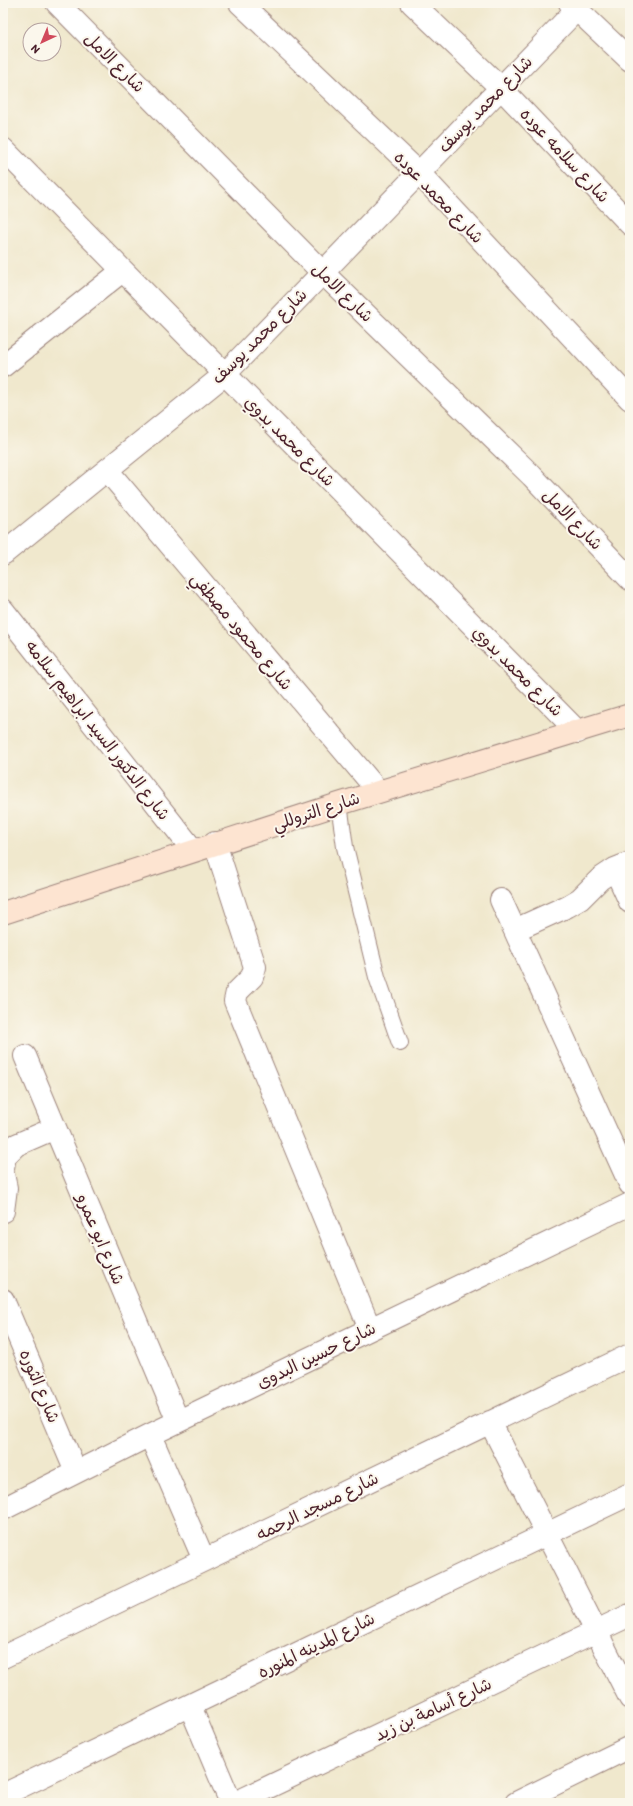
<svg xmlns="http://www.w3.org/2000/svg" width="633" height="1806" font-family="Itim,'Playpen Sans Arabic',sans-serif">
	<rect width="100%" height="100%" fill="#fbf7ec"/>
	<filter id="ink" filterUnits="userSpaceOnUse"><feTurbulence type="fractalNoise" baseFrequency=".025" numOctaves="2"/><feDisplacementMap in="SourceGraphic" scale="8" xChannelSelector="R" yChannelSelector="G"/><feConvolveMatrix kernelMatrix="1 2 1 2 8 2 1 2 1" color-interpolation-filters="sRGB"/></filter>
	<filter id="wash" filterUnits="userSpaceOnUse"><feTurbulence type="fractalNoise" baseFrequency=".012" numOctaves="4" result="noise"/><feDisplacementMap in="SourceGraphic" scale="16" xChannelSelector="R" yChannelSelector="G"/><feGaussianBlur stdDeviation="0.9" result="paint"/><feColorMatrix in="noise" values="0 0 0 0 0 0 0 0 0 0 0 0 0 0 0 0 0 1.4 0 .05"/><feComposite in="paint" operator="in"/></filter>
	<g filter="url(#wash)">
		<rect width="100%" height="100%" fill="#f0e8cd"/>
	</g>
	<g filter="url(#ink)">
		<g fill="none" stroke-linecap="round" stroke-linejoin="round">
			<defs>
				<path id="lane" d="M339,804L345,847L377,977L400,1043"/>
				<path id="street" d="M57,3L323,273L532,476L630,579
					M240,3L419,173L630,399
					M412,3L501,88L630,224
					M570,3L630,60
					M3,149L578,732
					M3,366L122,271
					M107,470L378,791
					M3,554L224,375L577,9
					M3,610L193,850
					M215,843L255,967L252,977L237,992L235,1001L370,1329
					M615,869L630,902
					M501,900L630,1184
					M515,930L568,906L580,899L600,879L615,869L630,863
					M25,1056L178,1421
					M3,1168L5,1156L16,1145L55,1128
					M3,1174L6,1188L3,1211
					M3,1300L76,1472
					M490,1422L630,1698
					M150,1435L204,1560
					M3,1509L150,1435L630,1204
					M3,1657L630,1355
					M190,1706L231,1803
					M3,1795L630,1494
					M235,1803L630,1615
					M516,1803L630,1747"/>
				<path id="secondary" d="M3,913L339,804L630,715"/>
			</defs>
			<use href="#lane" stroke="#9d847c" stroke-width="18"/>
			<use href="#street" stroke="#9d847c" stroke-width="24"/>
			<use href="#secondary" stroke="#9d847c" stroke-width="24"/>
			<use href="#lane" stroke="#fff" stroke-width="16"/>
			<use href="#street" stroke="#fff" stroke-width="22"/>
			<use href="#secondary" stroke="#fde4d1" stroke-width="22"/>
		</g>
	</g>
	<g text-anchor="middle" dominant-baseline="central" stroke-width="4" stroke-linejoin="round" paint-order="stroke">
		<g font-size="17" fill="#4a1f2b" stroke="#fbf7ec">
			<text transform="translate(115 62) rotate(45)">شارع الامل</text>
			<text transform="translate(485 104) rotate(-46)">شارع محمد يوسف</text>
			<text transform="translate(565 155) rotate(47)">شارع سلامه عوده</text>
			<text transform="translate(439 197) rotate(46)">شارع محمد عوده</text>
			<text transform="translate(343 292) rotate(44)">شارع الامل</text>
			<text transform="translate(259 336) rotate(-45)">شارع محمد يوسف</text>
			<text transform="translate(290 441) rotate(45)">شارع محمد بدوي</text>
			<text transform="translate(573 519) rotate(46)">شارع الامل</text>
			<text transform="translate(242 631) rotate(50)">شارع محمود مصطفي</text>
			<text transform="translate(518 671) rotate(45)">شارع محمد بدوي</text>
			<text transform="translate(98 730) rotate(52)">شارع الدكتور السيد ابراهيم سلامه</text>
			<text transform="translate(316 811) rotate(-18)">شارع التروللي</text>
			<text transform="translate(101 1239) rotate(67)">شارع ابو عمرو</text>
			<text transform="translate(316 1355) rotate(-26)">شارع حسين البدوى</text>
			<text transform="translate(40 1386) rotate(67)">شارع الثوره</text>
			<text transform="translate(317 1506) rotate(-26)">شارع مسجد الرحمه</text>
			<text transform="translate(316 1645) rotate(-26)">شارع المدينه المنوره</text>
			<text transform="translate(433 1709) rotate(-25)">شارع أسامة بن زيد</text>
		</g>
	</g>
	<rect width="633" height="1806" fill="none" stroke="#fbf7ec" stroke-width="16"/>
	<g transform="translate(42 42) rotate(224)"><circle r="19" fill="#fbf7ec" stroke="#b4a19f"/>
	<path d="M0-3L7 15L0 10L-7 15Z" fill="#d1495b"/>
	<text y="-6" font-size="11" font-weight="bold" text-anchor="middle" fill="#4a1f2b">N</text>
	</g>
</svg>
